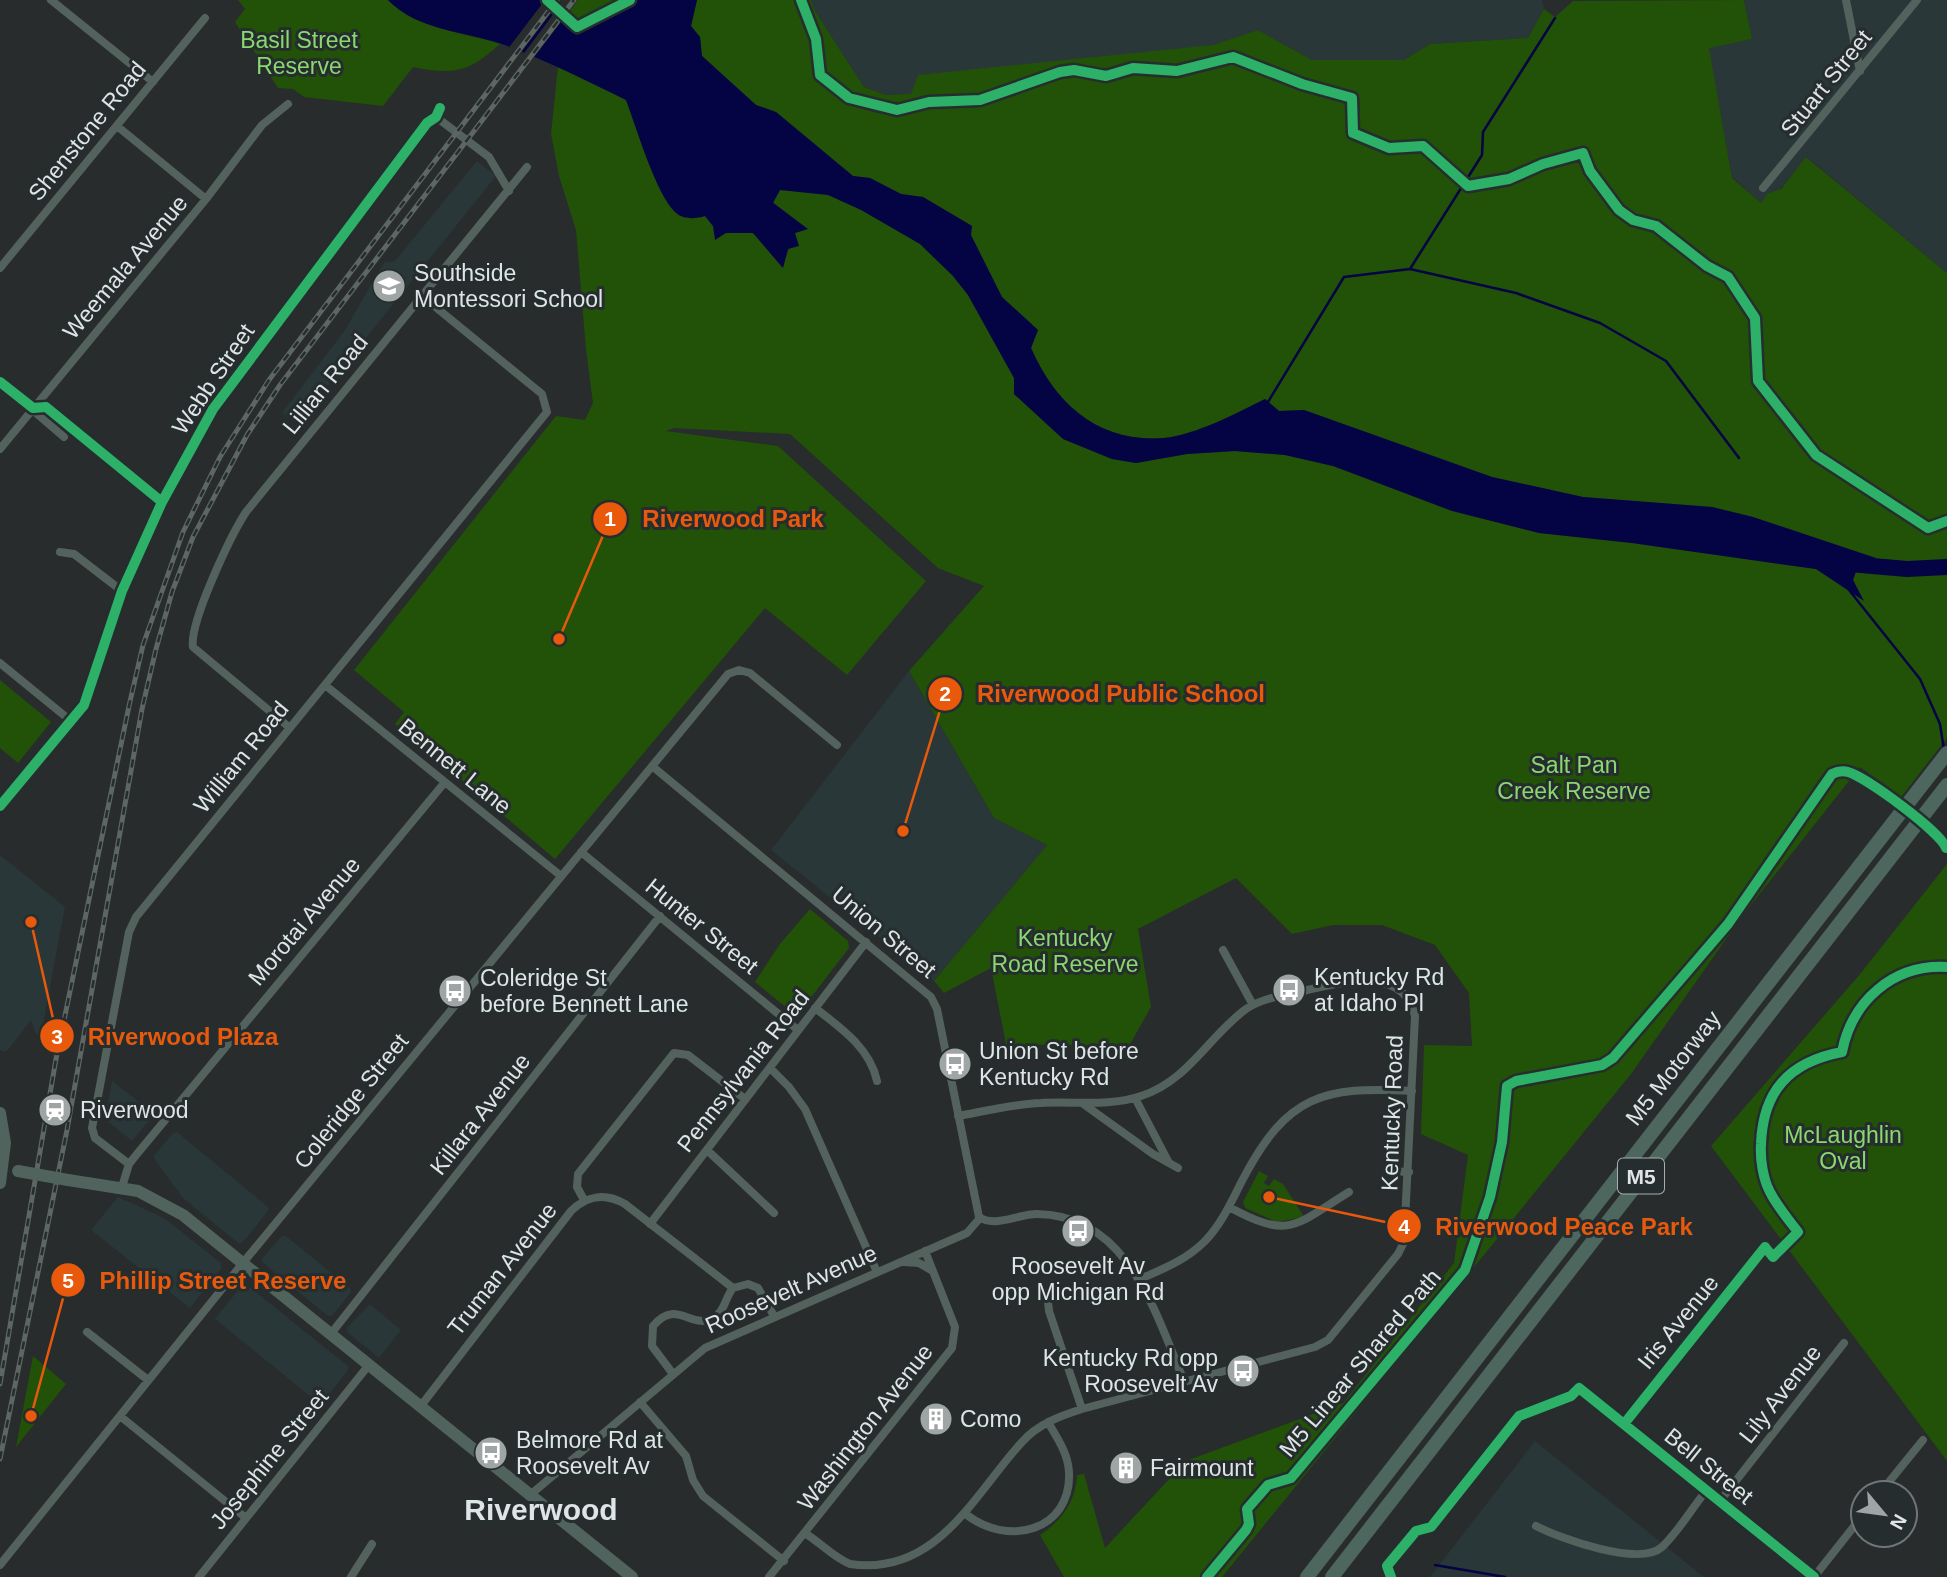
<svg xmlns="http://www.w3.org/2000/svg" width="1947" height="1577" font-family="Arial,sans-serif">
	<rect width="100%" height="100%" fill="#282c2c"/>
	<path fill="#293738" d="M811,0H1542L1544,9L1528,38L1430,44L1404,60H1312L1258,30L1213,45L911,94L886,95L864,87L815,11Z
		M1744,0H1947V273L1807,157L1780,189L1768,193L1761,203L1732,177L1708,47L1752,39Z
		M477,161L496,176L297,424L282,413L345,330L380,269L385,262H394Z
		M909,671L994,818L1047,845L934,981L771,850Z
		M0,855L65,907L41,1035L36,1034L31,1020L8,1050L3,1052L0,1050Z
		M112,1081L152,1112L153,1116L132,1141L105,1119Z
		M177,1132L268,1207L269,1210L242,1243H238L183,1198L153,1157L173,1133Z
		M118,1197L164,1218L221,1263V1269L190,1308L91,1230Z
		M282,1236H286L350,1288L351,1292L332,1316H328L263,1263L262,1259Z
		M246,1284L348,1366V1370L321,1405L215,1319L242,1285Z
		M370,1304L401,1330L379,1358L347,1332V1328Z
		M1535,1441L1704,1577H1430Z"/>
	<path fill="#225207" d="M238,0H388C417,29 463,32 500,44C468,73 454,75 413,67L383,106L304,97L293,89L278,88L235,22L245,9Z
		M578,0H630L580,33L565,18Z
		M697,0H811L815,11L864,87L886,95L911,94L918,75L1213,45L1258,30L1312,60H1404L1430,44L1528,38L1544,9L1555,17L1573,1L1744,0L1752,39L1709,48L1732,178L1761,203L1768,193L1781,189L1806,157L1947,273V738L1901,797L1860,767L1743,915L1631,1074L1222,1577H1064L1040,1535C1061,1521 1076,1502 1077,1475L1084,1474L1105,1548L1186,1461L1343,1403L1454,1263L1468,1155L1421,1134L1424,1045L1472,1046L1469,993L1435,945L1382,925H1333L1292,934L1236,878L1138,929L1151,1007L1129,1046L1006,1044L991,968L944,993L934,981L1047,845L994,818L909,671L984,586L938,568L790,434L674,428L666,431L778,446L926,581L847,675L765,608L555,859L395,724L404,712L354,670L556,416L585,420L593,403L586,350L576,230L559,176L551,134L558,66L626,100L664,197L705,216L713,226L726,233H753L782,267L795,233L807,229L773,202L780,190L828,194L861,209L920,244L953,276L968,295L1014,378V394L1063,439L1112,459L1136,463L1187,454L1235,451L1285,455L1333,466L1539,533L1632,543L1816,569L1862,599L1853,580L1859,563L1874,558L1753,517L1712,507L1583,497L1492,477L1304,410L1279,411L1265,399C1237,413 1195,436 1164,438C1099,443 1056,405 1031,348L1038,330L1002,297L970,234L972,226L923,197L901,194L870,178L853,176L776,112L756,105L702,56L700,37L691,26Z
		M0,680L51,722L18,763L0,748Z
		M1947,864V1461L1711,1146L1861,973Z
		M810,909L848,941L849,948L802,1009L793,1013L755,982L780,944Z
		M1259,1171L1268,1176L1264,1183L1269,1186L1274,1179L1283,1184L1304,1217L1277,1222L1245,1208L1243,1202Z
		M33,1356L66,1384L16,1447Z"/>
	<path fill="#040444" d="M388,0H559L565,18L581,33L630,0H697L691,26L700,37L702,56L756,105L776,112L853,176L870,178L901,194L923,197L972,226L971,235L1002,297L1038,330L1031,348C1056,405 1099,443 1164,438C1195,435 1237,413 1265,399L1279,411L1304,410L1492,477L1583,497L1712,507L1753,517L1876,558L1859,563L1853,580L1864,601L1816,569L1632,543L1539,533L1452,511L1333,466L1285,455L1235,451L1187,454L1136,463L1112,459L1063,439L1014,394V378L968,295L953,276L920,244L861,210L828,195L780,190L773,203L808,229L795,233L799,246L788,249L783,268L753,233H726L715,240L713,226L705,216C695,219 683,220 675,212C656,194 636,127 626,100C585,80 545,60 502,44C464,31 418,31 388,0Z"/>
	<path fill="#282c2c" d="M545,0H561L519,55L507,50Z
		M563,1L567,14L532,60L522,56Z"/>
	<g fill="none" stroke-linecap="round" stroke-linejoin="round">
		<path stroke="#040444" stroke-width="2.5" d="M1410,269L1482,155L1483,132L1555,18
			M1268,402L1344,277L1410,269L1516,293L1600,323L1666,361L1739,458
			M1849,590L1920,679L1940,724L1944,750
			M1435,1565L1505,1577"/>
		<path stroke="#040444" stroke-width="16" d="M1838,563L1907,569L1947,567"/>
		<path stroke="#54625d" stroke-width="8" d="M51,0L153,82
			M1846,0L1860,71
			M436,117L489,157L509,191
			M1763,188L1917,0
			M206,199L262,125L288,104
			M0,268L205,18
			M0,382L64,437
			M0,449L206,199L117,126
			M60,552L74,554L122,591
			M0,663L71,721
			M325,685L561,876
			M290,728L193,647C189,623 231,535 246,512L527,167
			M652,766L931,997L937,1009L979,1217C995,1228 1018,1214 1037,1214C1128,1215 1155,1312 1184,1381
			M0,806L84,705L122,591L162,502L213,409L427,123L436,117L440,108
			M581,852L798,1030
			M1223,950L1253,1005
			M815,1008C841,1028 870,1048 877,1081
			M770,1068L789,1087L805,1109L877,1272
			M1135,1098L1168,1161
			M1082,1103L1153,1154L1178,1168
			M707,1150L774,1213
			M129,1164L95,1138L92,1128L129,932L136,917L547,412L542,394L422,296
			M1387,1171L1409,1172
			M122,1187L129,1164L137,1154L445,782
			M584,1200L577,1187L578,1174L674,1053L688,1055L745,1099
			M1229,1207C1290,1240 1294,1226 1349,1192
			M650,1224L866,942
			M904,1262L919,1263L931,1270
			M1140,1279C1163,1269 1186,1260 1204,1242C1222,1224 1232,1200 1243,1179C1287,1095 1323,1086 1412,1091
			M733,1288L748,1284L758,1288L774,1316
			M1047,1292L1049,1311L1082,1409
			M87,1332L148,1380
			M330,1335L660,916
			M1579,1388L1814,1577L1863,1515
			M640,1402L686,1456L693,1480L703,1496L784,1561
			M420,1407L571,1211C587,1195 606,1193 625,1204L733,1288C725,1298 725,1310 715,1317C692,1332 677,1297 653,1326L652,1346L673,1374
			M120,1416L246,1518
			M1624,1424L1765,1247
			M1880,1493L1923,1440
			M530,1495L705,1348L967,1233L980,1218
			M1720,1501L1844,1343
			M967,1515C1008,1547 1072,1531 1069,1472C1068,1453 1057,1438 1048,1422
			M1536,1526C1561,1539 1640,1567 1662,1547C1679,1531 1692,1508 1706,1491
			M806,1534C821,1543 834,1558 850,1564C937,1577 975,1493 1022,1442C1038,1424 1060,1416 1082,1409L1315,1347L1328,1340L1398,1254L1404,1242L1415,1016C1403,965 1344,982 1307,990C1287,995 1264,997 1246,1009C1209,1036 1188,1081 1141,1096C1109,1107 1074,1101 1041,1103C1014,1104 985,1111 958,1116
			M0,1565L242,1264L728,674L739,670L750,673L837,745
			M199,1577L368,1366
			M351,1577L372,1544
			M769,1577L952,1348L955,1327L925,1251"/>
		<path stroke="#50635d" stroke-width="12" d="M0,1113L5,1143L0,1183
			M68,1180L138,1191L183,1215L632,1577"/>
		<path stroke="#4d665e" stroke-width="14" d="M1307,1577L1947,753
			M1332,1577L1947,785"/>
		<defs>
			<path id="rail" d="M0,1384L56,1059L129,706L143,645L183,532L220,457L269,380L557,0
				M0,1459L67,1130L142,709L156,649L172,592L193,537L247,435L280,385L574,0"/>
		</defs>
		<use href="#rail" stroke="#5d6663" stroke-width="5"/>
		<use href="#rail" stroke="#262d2e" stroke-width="2.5" stroke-dasharray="8" stroke-linecap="butt"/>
		<path stroke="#50635d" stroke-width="12" d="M18,1171L68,1180"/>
		<defs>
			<path id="cycleway" d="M547,0L577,27L630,0
				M801,0L816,39L820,75L849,98L897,110L929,102L980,100L1060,72L1074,70L1106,76L1133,68L1177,71L1233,57L1302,84L1352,98L1353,133L1389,148L1423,146L1468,186L1509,179L1543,164L1583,153L1590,171L1619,210L1633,220L1656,226L1707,266L1728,277L1755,318L1758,381L1816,455L1928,528L1947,521
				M0,382L33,408L46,407L162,502
				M0,806L84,705L122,591L162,502L213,409L427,123L436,117L440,108
				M1624,1424L1765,1247L1773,1257L1798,1232C1788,1219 1777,1206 1770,1192C1763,1179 1760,1159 1761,1144C1763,1091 1789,1062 1842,1052C1852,1001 1893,964 1947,967
				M1207,1577L1246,1530L1249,1524L1247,1509L1268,1485L1291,1478L1465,1270L1490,1197L1502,1142L1507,1086L1516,1081L1602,1065L1613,1058L1728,924L1832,774C1838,771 1842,770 1848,772C1866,777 1942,833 1946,848
				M1391,1577L1387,1566L1416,1531L1431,1527L1519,1416L1571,1396L1579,1388L1814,1577"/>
		</defs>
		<use href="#cycleway" stroke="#262d2e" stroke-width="15"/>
		<use href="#cycleway" stroke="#2db169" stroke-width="10"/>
	</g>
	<defs>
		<symbol id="school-disc" viewBox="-11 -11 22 22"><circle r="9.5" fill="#9fa4a4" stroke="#262d2e"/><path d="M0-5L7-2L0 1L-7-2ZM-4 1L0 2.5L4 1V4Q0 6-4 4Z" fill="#fff"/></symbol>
		<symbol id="bus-disc" viewBox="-11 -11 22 22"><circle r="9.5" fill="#9fa4a4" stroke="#262d2e"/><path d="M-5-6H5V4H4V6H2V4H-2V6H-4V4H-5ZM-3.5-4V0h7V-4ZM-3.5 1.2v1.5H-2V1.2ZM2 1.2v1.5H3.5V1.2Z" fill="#fff"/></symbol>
		<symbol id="station-disc" viewBox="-11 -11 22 22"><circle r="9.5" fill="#9fa4a4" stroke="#262d2e"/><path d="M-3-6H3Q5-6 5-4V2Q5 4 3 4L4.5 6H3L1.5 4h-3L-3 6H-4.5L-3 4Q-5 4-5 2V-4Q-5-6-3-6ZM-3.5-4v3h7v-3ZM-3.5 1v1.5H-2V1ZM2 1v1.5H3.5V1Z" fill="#fff"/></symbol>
		<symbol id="building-disc" viewBox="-11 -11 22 22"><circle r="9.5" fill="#9fa4a4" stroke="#262d2e"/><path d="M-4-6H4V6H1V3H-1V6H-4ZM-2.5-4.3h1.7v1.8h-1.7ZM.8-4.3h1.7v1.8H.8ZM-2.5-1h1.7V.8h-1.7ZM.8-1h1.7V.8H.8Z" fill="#fff"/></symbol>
	</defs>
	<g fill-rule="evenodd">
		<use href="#school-disc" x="370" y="267" width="38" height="38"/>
		<use href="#bus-disc" x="1270" y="971" width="38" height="38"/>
		<use href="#bus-disc" x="436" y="972" width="38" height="38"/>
		<use href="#bus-disc" x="936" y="1045" width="38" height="38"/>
		<use href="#station-disc" x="36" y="1091" width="38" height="38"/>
		<use href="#bus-disc" x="1059" y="1212" width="38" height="38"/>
		<use href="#bus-disc" x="1224" y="1352" width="38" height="38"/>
		<use href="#building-disc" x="917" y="1400" width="38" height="38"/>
		<use href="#bus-disc" x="472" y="1434" width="38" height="38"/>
		<use href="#building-disc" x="1107" y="1449" width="38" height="38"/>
	</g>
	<g text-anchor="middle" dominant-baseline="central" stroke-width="6" stroke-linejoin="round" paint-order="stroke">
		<rect fill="#262d2e" stroke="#a8adad" stroke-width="2" x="1618" y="1158.5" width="46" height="35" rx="5"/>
		<g font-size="21" font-weight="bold" fill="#dfe4e4">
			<text x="1641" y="1176">M5</text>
		</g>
		<g font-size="23" fill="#8bd770" stroke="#262d2e">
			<text x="299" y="40">Basil Street<tspan x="299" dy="26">Reserve</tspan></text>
			<text x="1574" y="765">Salt Pan<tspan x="1574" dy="26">Creek Reserve</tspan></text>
			<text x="1065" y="938">Kentucky<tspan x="1065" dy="26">Road Reserve</tspan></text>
			<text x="1843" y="1135">McLaughlin<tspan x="1843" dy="26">Oval</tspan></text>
		</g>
		<g font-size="23" fill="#dfe4e4" stroke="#262d2e">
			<text transform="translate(1826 83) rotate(-51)">Stuart Street</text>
			<text transform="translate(87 131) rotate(-51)">Shenstone Road</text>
			<text transform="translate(125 267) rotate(-50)">Weemala Avenue</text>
			<text transform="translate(213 379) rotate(-56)">Webb Street</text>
			<text transform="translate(325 384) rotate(-51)">Lillian Road</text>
			<text transform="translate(241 757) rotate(-51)">William Road</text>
			<text transform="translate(455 766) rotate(39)">Bennett Lane</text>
			<text transform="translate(304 921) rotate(-50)">Morotai Avenue</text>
			<text transform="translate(702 926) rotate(39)">Hunter Street</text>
			<text transform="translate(884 932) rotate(40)">Union Street</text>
			<text transform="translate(1673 1068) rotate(-52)">M5 Motorway</text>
			<text transform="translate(743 1071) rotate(-52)">Pennsylvania Road</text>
			<text transform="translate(351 1101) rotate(-51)">Coleridge Street</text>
			<text transform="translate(1392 1113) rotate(-88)">Kentucky Road</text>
			<text transform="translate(480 1114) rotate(-52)">Killara Avenue</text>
			<text transform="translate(502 1269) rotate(-52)">Truman Avenue</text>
			<text transform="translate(791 1289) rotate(-24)">Roosevelt Avenue</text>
			<text transform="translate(1678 1322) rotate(-51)">Iris Avenue</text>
			<text transform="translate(1360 1363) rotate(-50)">M5 Linear Shared Path</text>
			<text transform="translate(1780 1394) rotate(-52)">Lily Avenue</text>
			<text transform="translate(865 1427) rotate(-52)">Washington Avenue</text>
			<text transform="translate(269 1459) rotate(-51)">Josephine Street</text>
			<text transform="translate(1709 1466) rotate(39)">Bell Street</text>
		</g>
		<g font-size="23" fill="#dfe4e4" stroke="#262d2e" text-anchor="start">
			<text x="414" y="273">Southside<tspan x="414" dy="26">Montessori School</tspan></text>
			<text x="1314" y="977">Kentucky Rd<tspan x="1314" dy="26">at Idaho Pl</tspan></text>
			<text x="480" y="978">Coleridge St<tspan x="480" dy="26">before Bennett Lane</tspan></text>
			<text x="979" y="1051">Union St before<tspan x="979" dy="26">Kentucky Rd</tspan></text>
			<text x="80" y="1110">Riverwood</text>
			<text x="1078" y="1266" text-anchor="middle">Roosevelt Av<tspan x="1078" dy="26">opp Michigan Rd</tspan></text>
			<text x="1218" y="1358" text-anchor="end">Kentucky Rd opp<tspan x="1218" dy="26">Roosevelt Av</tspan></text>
			<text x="960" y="1419">Como</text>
			<text x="516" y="1440">Belmore Rd at<tspan x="516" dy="26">Roosevelt Av</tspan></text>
			<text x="1150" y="1468">Fairmount</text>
		</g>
		<g font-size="30" font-weight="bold" fill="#dfe4e4" stroke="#262d2e">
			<text x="541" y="1509">Riverwood</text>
		</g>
	</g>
	<path fill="none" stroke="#e8590c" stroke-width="2.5" d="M559 639L610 519M903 831L945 694M31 922L57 1036M1269 1197L1404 1226M31 1416L68 1280"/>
	<g fill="#e8590c" stroke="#262d2e" stroke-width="2.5">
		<circle cx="559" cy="639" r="7"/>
		<circle cx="903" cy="831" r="7"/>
		<circle cx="31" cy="922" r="7"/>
		<circle cx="1269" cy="1197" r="7"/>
		<circle cx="31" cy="1416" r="7"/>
		<circle cx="610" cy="519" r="18"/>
		<circle cx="945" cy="694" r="18"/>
		<circle cx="57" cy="1036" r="18"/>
		<circle cx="1404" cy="1226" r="18"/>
		<circle cx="68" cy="1280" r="18"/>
	</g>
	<g font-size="21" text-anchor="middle" font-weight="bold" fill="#fff">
		<text x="610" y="526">1</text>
		<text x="945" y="701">2</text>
		<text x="57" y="1044">3</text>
		<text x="1404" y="1234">4</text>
		<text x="68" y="1288">5</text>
	</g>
	<g font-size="24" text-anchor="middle" font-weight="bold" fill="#e8590c" stroke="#262d2e" stroke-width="6" stroke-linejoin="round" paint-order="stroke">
		<text x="733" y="527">Riverwood Park</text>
		<text x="1121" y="702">Riverwood Public School</text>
		<text x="183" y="1045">Riverwood Plaza</text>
		<text x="1564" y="1235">Riverwood Peace Park</text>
		<text x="223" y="1289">Phillip Street Reserve</text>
	</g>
	<g transform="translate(1884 1514) rotate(119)"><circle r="33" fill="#262d2e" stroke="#707677" stroke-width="2"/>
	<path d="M0-5L12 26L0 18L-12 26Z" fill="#9fa4a4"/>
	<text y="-10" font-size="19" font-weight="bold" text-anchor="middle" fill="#dfe4e4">N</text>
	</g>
</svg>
